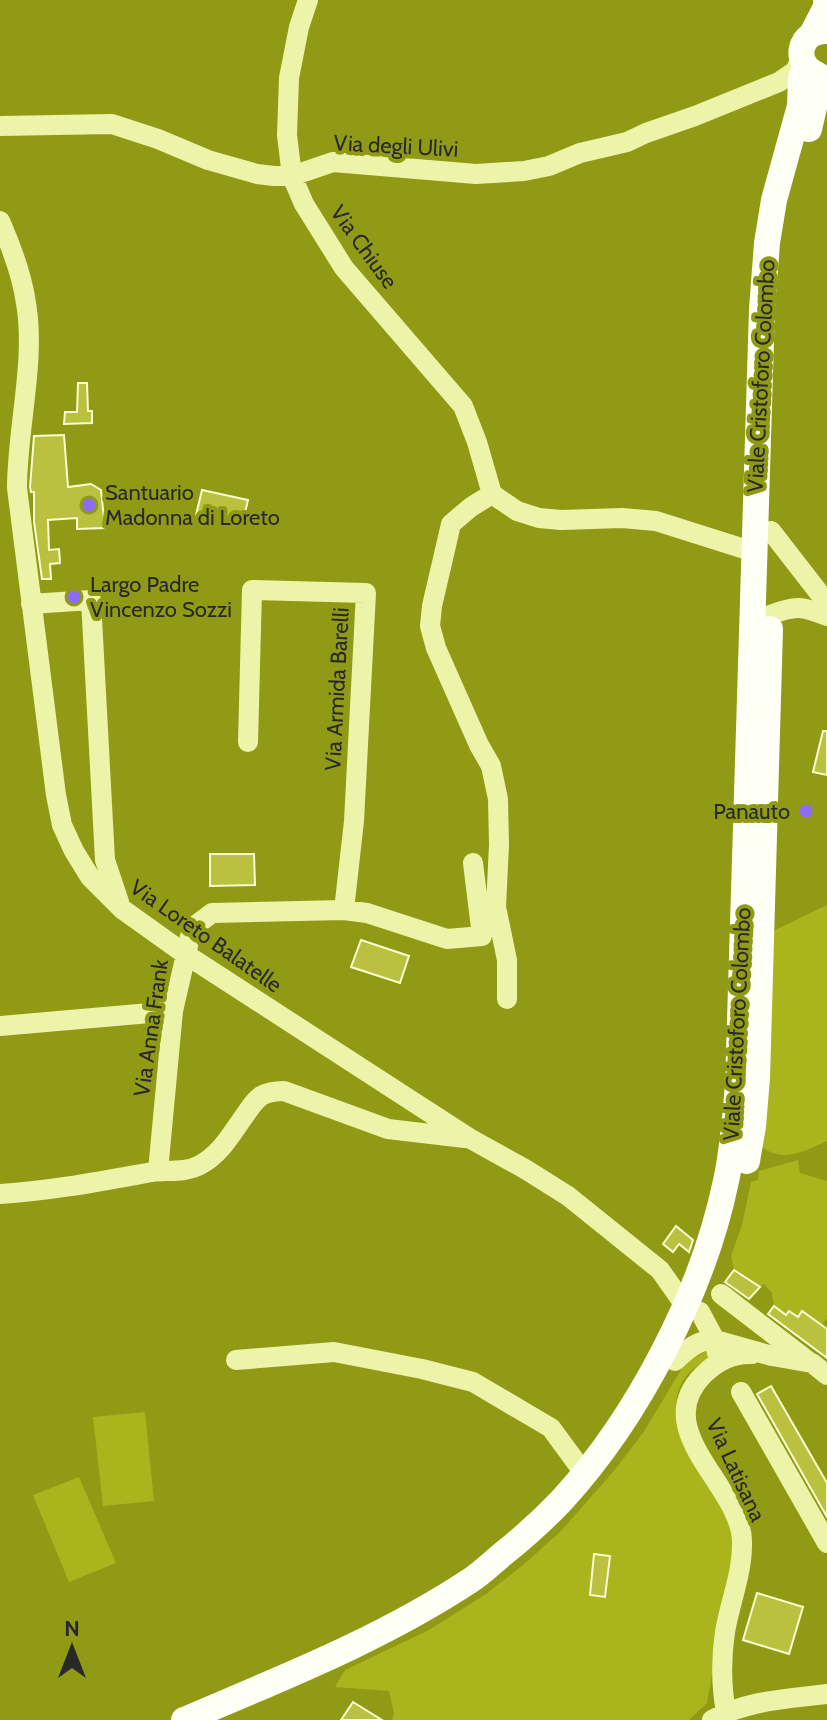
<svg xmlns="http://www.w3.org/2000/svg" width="827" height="1720" font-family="Cabin,sans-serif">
	<rect width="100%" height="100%" fill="#909a15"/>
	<path fill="#aab41d" d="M827,905V1141C805,1151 781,1164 761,1146L773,931Z
		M798,1160L800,1173L827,1181V1318L822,1325L802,1311L798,1317L789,1311L786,1315L774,1306L772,1293L764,1284L760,1287L734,1270L731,1256L742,1225L751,1182L758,1180L759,1171Z
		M708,1350L710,1359C691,1366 674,1386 677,1407C677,1412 679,1416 681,1421L733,1528V1559L707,1703L689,1720H392L394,1713L389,1691L335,1687L345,1670L429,1630L486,1594L523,1565L560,1532L613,1472L643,1433L682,1368L689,1361Z
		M145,1412L154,1501L103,1506L93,1417Z
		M79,1477L116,1563L69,1582L33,1495Z"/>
	<path fill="#b9c13e" stroke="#fafdd1" stroke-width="2" d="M78,383H87L88,411H92V423L64,424L65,412H77Z
		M64,435L68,487L91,484L101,490L105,528L77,529V518L48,520L49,550L59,549L60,563L50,564L51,579H42L34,522V492H31L30,487L34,436Z
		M202,490L248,500L242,525L196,515Z
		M823,731H827V775L813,772Z
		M210,854H254L255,885L210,886Z
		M361,940L409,956L400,983L351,967Z
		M676,1226L693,1240L689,1252L679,1244L673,1252L663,1244Z
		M734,1270L760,1287L749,1299L725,1282Z
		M774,1306L786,1315L789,1311L798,1317L802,1311L827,1329V1358L768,1314Z
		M771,1386L827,1483V1517L757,1394Z
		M594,1554L610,1556L605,1597L590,1595Z
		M757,1593L803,1607L789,1654L743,1640Z
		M353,1702L382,1720H341Z"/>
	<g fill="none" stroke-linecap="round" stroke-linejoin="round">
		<path stroke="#eef3aa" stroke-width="20" d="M308,0L299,27L289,78L287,135L292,176L304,204L344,268L463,406L477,442L492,494
			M0,126L112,124L158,139L208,160L257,174L274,176H292L333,162L476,174L524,171L549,166L580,153L627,142L646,133L695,116L779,82L795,71L799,63L801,54
			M0,221C11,246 22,275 26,303C36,360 17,429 17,488L56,795L62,825L74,851L90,877L122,909L185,954L469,1138L525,1169L568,1196L660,1270L686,1307L700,1312L715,1340L772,1356L812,1363L827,1375
			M492,494L471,507L451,524L432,606L430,626L436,648L479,745L491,766L498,799L499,845L496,907L507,960V999
			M492,494L517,511L539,518L561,520L622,518L656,521L754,552
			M771,531L827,603
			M31,604L91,600L105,860L119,902
			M770,615C796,605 802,606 827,616
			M248,742L252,590L366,593L354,821L344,910
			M0,1026L173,1011
			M158,1171L173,1011L192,928L212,913L344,910L367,913L447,939L482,936L473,863
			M0,1194C51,1191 102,1181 152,1172C168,1170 185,1173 200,1165C221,1154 232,1133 245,1115C250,1108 254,1101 261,1096C268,1092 276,1091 284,1091L388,1129L465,1138
			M721,1294L808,1361
			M236,1360L334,1352L422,1369L473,1382L551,1428L584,1473
			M675,1361C687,1350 698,1339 715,1340L717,1353
			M741,1392L827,1543
			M726,1712C721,1685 721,1659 725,1632C730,1602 743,1572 742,1541C741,1486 648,1431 703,1375C716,1362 733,1353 752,1354
			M712,1720C747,1700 788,1699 827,1694"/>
		<path stroke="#fefff5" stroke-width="26" d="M812,34L826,7V0
			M818,75C791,64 799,30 827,31
			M809,129L815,103L827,83
			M747,1161L753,1126L757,1078L770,629
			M184,1720C282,1678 382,1639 471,1580C483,1572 493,1562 504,1553C524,1537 544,1519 562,1500C638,1417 703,1292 726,1181C733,1150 735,1117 738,1085L762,309L767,243L774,200L800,106L801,78L806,67"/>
	</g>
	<g fill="#8c6bff" stroke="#909a15" stroke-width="3">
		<circle cx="89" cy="505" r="8"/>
		<circle cx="74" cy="597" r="8"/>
		<circle cx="806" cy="811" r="8"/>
	</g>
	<g text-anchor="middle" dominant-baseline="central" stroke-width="8" stroke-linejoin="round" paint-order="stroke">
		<g font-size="22" fill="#292929" stroke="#909a15">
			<text transform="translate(396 146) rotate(3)">Via degli Ulivi</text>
			<text transform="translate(364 247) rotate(54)">Via Chiuse</text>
			<text transform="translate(761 376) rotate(-87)">Viale Cristoforo Colombo</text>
			<text transform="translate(337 689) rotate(-87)">Via Armida Barelli</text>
			<text transform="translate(206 936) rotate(35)">Via Loreto Balatelle</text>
			<text transform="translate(737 1024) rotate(-87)">Viale Cristoforo Colombo</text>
			<text transform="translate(151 1028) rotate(-82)">Via Anna Frank</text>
			<text transform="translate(736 1470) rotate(65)">Via Latisana</text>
		</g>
		<g font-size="22" fill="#292929" stroke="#909a15" text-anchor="start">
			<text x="105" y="492">Santuario<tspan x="105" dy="25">Madonna di Loreto</tspan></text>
			<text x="90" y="584">Largo Padre<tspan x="90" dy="25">Vincenzo Sozzi</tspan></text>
			<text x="790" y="811" text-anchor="end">Panauto</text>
		</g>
	</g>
	<g transform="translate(72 1648)" stroke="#909a15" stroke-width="6" paint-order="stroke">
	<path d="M0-6L14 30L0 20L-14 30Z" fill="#292929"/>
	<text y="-12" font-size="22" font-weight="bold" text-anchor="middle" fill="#292929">N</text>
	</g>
</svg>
